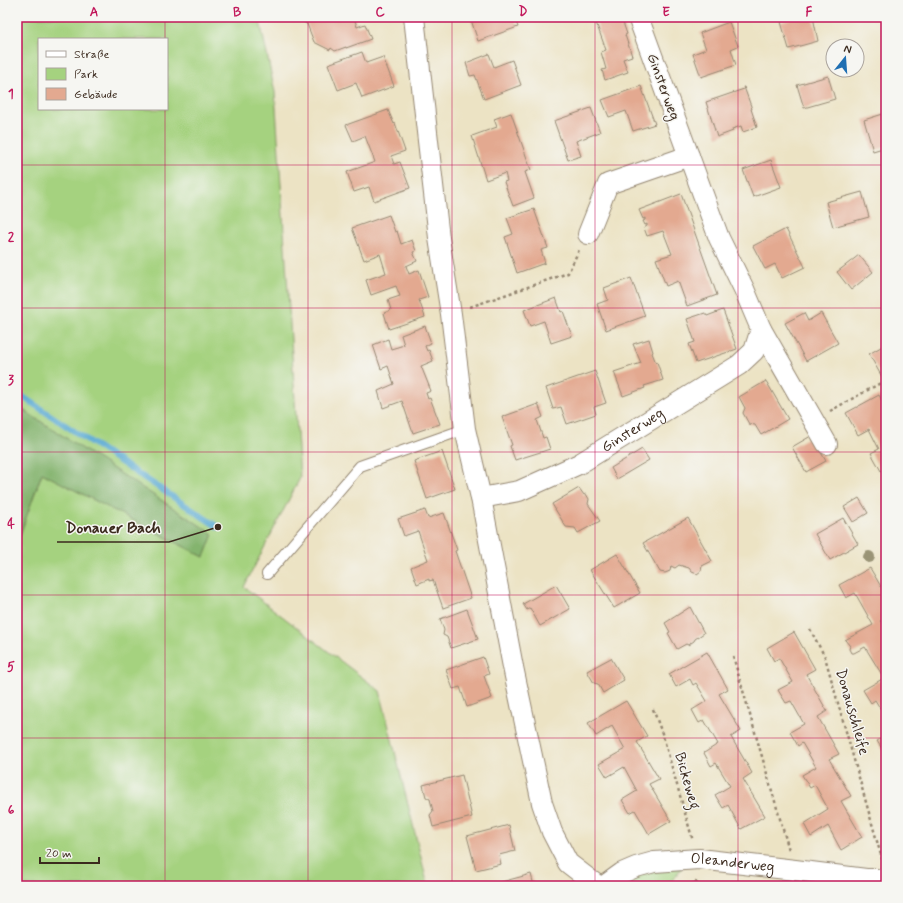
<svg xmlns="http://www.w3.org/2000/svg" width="903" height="903" font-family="Mynerve,sans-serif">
	<rect width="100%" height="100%" fill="#f6f6f2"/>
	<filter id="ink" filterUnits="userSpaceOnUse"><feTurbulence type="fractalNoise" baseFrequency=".025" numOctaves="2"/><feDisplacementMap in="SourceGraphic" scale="8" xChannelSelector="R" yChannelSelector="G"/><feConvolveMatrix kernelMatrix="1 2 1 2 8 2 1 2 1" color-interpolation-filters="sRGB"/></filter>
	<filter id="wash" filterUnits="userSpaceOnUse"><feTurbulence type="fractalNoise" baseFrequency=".012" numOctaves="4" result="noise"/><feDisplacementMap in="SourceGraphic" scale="16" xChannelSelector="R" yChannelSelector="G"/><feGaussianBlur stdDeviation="0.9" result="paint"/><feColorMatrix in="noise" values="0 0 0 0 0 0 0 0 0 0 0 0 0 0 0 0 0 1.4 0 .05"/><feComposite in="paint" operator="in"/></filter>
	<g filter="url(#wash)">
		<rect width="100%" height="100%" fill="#ece3c4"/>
		<path fill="#a5d27f" stroke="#707e4e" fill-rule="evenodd" d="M17,17H259L275,92L300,478L244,587L380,691L428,886H17V543L42,473L204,557L213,534L17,406ZM39,39H167V109H39Z
			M682,867L668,886H617L634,875Z"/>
		<path fill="#84b46e" stroke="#606f46" d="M17,406L213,534L204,557L42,473L17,543Z"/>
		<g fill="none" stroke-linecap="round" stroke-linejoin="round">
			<path stroke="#56a9d2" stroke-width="6" d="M17,393L218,527"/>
		</g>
		<g id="blocks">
			<path fill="#e3a990" d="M304,17H354L357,27L365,24L371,39L346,48V47L335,51L331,48L330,50L314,42L307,24L302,21Z
				M470,17H514L518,27L478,41Z
				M585,17H594L586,20Z
				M594,17H621L627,34L625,35L632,56L623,59L628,72L605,80L602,70L606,69L601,52L606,50Z
				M800,17H813L818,41L789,49L781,22Z
				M729,22L738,46L731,49L736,65L701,77L693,54L706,49L700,33Z
				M362,52L366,63L383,57L394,86L362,98L356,83L338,90L328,64Z
				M489,54L494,67L512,60L521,85L484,99L475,75L470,76L466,63Z
				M828,76L835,99L804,108L797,85Z
				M641,86L655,124L633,131L626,111L609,117L602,100Z
				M743,87H744L752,109H751L757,127L743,132L741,126L732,129L733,131L717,137L706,102L744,89Z
				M591,108L600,132L576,141L581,156L568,160L554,121Z
				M388,110L394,124L395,123L405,151L391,156L394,164L400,162L410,188L374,201L369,187L354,192L347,172L375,162L365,136L353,141L346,125Z
				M511,113L531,170L525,172L534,198L513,206L504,182L507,181L505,173L486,180L472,136L497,127L494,119Z
				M886,113V147L873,151L864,120Z
				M771,160L781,187L753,197L743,170Z
				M862,192L869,217L833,227L826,202Z
				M681,194L717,295L687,306L678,281L666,286L656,259L672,254L663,231L647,236L644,228L647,226V224L645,225L643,221L645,220V218L643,219L639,210Z
				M534,209L548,248L541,250L545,263L517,273L505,237L513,234L507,218Z
				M389,215L395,232L397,231L401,244L412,240L416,251L413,252L417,261L406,266L409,274L419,270L428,297L419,300L425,317L389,329L384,313L391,310L388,300L400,296L396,286L371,295L366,280L386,273L380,254L364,260L352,228Z
				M786,229L805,267L782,278L775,264L765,269L753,246Z
				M859,255L873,272L851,290L837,272Z
				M631,278L645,316L606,330L597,304L608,300L604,288Z
				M556,298L561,312L563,311L572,336L551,343L544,321L530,326L524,310Z
				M723,310L737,349L696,363L689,344L695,342L687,319L705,313L707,316Z
				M804,313L808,321L821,313L838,343L806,361L785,323Z
				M425,326L431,343L425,346L427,351L429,350L433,361L421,366L431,391L426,393L428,399L430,398L440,424L413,433L402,401L383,408L378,391L394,384L388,366L381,369L373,345L388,339L391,349L404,345L401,335Z
				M649,339L653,352L652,353L656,363L657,362L663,380L644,386L645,388L623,396L614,372L641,363L633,344Z
				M886,344V375L882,377L869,354Z
				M595,371L606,403L594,407L596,414L567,424L561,407L553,409L546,388Z
				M766,381L788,419L761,435L755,425L749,424L743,413L745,408L739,397Z
				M879,395L886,409V468L881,471L871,453L879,449L869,429L858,435L846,413Z
				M538,404L543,417L537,420L543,438L546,437L550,449L515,460L510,446L512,445L502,417Z
				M811,436L826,461L806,472L792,447Z
				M642,449L649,460L617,479L611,468Z
				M442,451L455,489L427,499L414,461Z
				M579,488L584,495L586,494L589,499L588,504L600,521L578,533L575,528L566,527L552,504Z
				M859,498L868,513L853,522L844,507Z
				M425,510L428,518L444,513L457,550L455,551L471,598L443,608L433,580L429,581V579L417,584L411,567L428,560L418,531L404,536L398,519Z
				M688,518L712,561L702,566L701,571L697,574L692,572L689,568L679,565L675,568L671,566L670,571L665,573L660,572L643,543Z
				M843,518L858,544L830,560L815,534Z
				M617,554L640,593L614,608L590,570Z
				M870,568L886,595V618L880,621L885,626H886V718L875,700L871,703L863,690L884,678L865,647L854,653H851L849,649L850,646L845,640L873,625L855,593L846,598L839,585Z
				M556,585L570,609L540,626L530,608L527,610L523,604Z
				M690,607L704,633L695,639L694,641L688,645L686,644L677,649L668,633L670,632L665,623Z
				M467,609L478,639L451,648L447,637L443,635L444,630L440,619Z
				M794,632L815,669L806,674L827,711L818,717L839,754L829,759L851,796L841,801L862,837L841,850L828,826L811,837L804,824L828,809L815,785L810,788L802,775L816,767L802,743L798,746L790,732L804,724L791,701L786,703L778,690L793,682L779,658L774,661L767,648Z
				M707,652L728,689L719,694L741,731L731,737L752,773L743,779L765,816L741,829L728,805L723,808L715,795L730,786L716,763L711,766L704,753L718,744L704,720L699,723L692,710L707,701L696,683L693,685L690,679L676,687L669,674Z
				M483,657L489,674L484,676L492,698L467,707L460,687L453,689L446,670Z
				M611,658L624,680L603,693L598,684L594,683L587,671Z
				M626,701L647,736L637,742L659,779L649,784L671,821L649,834L635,810L630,813L622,800L637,791L624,767L607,777L599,764L625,749L612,726L596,736L588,723Z
				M886,736V755L877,741Z
				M462,775L472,817L433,827L430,815L433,811L430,799L426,797L423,785Z
				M509,825L515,851L499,855L501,864L476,870L467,836Z
				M531,874L534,886H494V884Z
				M696,881L700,886H688Z"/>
		</g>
	</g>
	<g filter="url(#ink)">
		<use href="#blocks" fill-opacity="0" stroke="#948671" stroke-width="1"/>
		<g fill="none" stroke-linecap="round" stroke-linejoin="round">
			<defs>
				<path id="service" d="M267,574L360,466L465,429"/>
				<g id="minor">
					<path d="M414,17L439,238L451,314L465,429L481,498L513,667L542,803L552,832L568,863L598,886"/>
					<path d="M588,234L608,184L689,156"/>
					<path d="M761,329L827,444"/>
					<path id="s1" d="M481,498L519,491L579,464L739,365L754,351L761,329L744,289L719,238L638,17"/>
					<path id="s2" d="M604,886L622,873L636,867L654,862L699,859L795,870L866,879H886"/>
				</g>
			</defs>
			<use href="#service" stroke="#948671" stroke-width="12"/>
			<use href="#minor" stroke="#948671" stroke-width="22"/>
			<path stroke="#948671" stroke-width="2.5" stroke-dasharray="3 3" stroke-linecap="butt" d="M470,307L568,273L579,250
				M830,411L886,380
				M810,629L825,657L882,859
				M733,656L789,850
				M653,709L663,736L693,841"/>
			<use href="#service" stroke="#fff" stroke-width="10"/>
			<use href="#minor" stroke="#fff" stroke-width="20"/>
		</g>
		<circle fill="#9a9476" cx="869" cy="557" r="6"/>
	</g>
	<path fill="none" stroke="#c2185b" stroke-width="1" stroke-opacity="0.55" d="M165,17V39M308,17V886M452,17V886M595,17V886M738,17V886M165,109V886M17,165H886M17,308H886M17,452H886M17,595H886M17,738H886"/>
	<g text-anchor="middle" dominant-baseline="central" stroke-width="3" stroke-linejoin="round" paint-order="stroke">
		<g font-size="15" fill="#3b2a1e" stroke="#f6f6f2">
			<text transform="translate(663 87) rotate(70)">Ginsterweg</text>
			<text stroke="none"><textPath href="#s1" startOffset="168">Ginsterweg</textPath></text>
			<text transform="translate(852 712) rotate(74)">Donauschleife</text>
			<text transform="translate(687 781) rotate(74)">Bickeweg</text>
			<text stroke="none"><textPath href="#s2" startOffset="135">Oleanderweg</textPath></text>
		</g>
	</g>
	<path fill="none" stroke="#3b2a1e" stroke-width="1.5" d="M218 527L169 542H57"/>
	<circle fill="#3b2a1e" stroke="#f6f6f2" stroke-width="1.5" cx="218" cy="527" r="4"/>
	<g font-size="16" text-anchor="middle" font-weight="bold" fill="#3b2a1e" stroke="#f6f6f2" stroke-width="3" stroke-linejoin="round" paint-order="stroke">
		<text x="113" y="533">Donauer Bach</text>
	</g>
	<rect width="903" height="903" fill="none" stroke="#f6f6f2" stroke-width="44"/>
	<rect x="38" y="38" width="130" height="72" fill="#f6f6f2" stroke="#aba49d"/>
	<rect x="46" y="51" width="20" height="6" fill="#ffffff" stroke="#aba49d"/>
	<text x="74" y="58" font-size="12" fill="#3b2a1e">Straße</text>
	<rect x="46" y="68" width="20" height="12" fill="#a5d27f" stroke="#aba49d"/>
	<text x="74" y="78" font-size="12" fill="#3b2a1e">Park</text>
	<rect x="46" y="88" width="20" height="12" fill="#e3a990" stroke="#aba49d"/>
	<text x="74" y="98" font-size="12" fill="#3b2a1e">Gebäude</text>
	<g transform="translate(845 58) rotate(17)"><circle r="19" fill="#f6f6f2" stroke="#aba49d"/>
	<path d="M0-3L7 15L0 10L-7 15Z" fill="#1f6fb2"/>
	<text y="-6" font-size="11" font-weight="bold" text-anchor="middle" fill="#3b2a1e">N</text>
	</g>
	<path d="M40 857v6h59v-6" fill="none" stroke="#3b2a1e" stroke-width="2"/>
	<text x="46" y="857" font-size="12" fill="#3b2a1e" stroke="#f6f6f2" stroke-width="3" paint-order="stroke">20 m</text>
	<rect x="22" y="22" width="859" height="859" fill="none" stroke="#c2185b" stroke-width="1.5"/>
	<g font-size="13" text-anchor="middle" font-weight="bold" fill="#c2185b">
		<text x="94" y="16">A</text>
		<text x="237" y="16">B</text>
		<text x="380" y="16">C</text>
		<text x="523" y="16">D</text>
		<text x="666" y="16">E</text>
		<text x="809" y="16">F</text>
		<text x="11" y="98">1</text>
		<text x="11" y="241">2</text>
		<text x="11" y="384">3</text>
		<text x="11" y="528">4</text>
		<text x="11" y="671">5</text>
		<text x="11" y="814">6</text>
	</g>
</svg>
